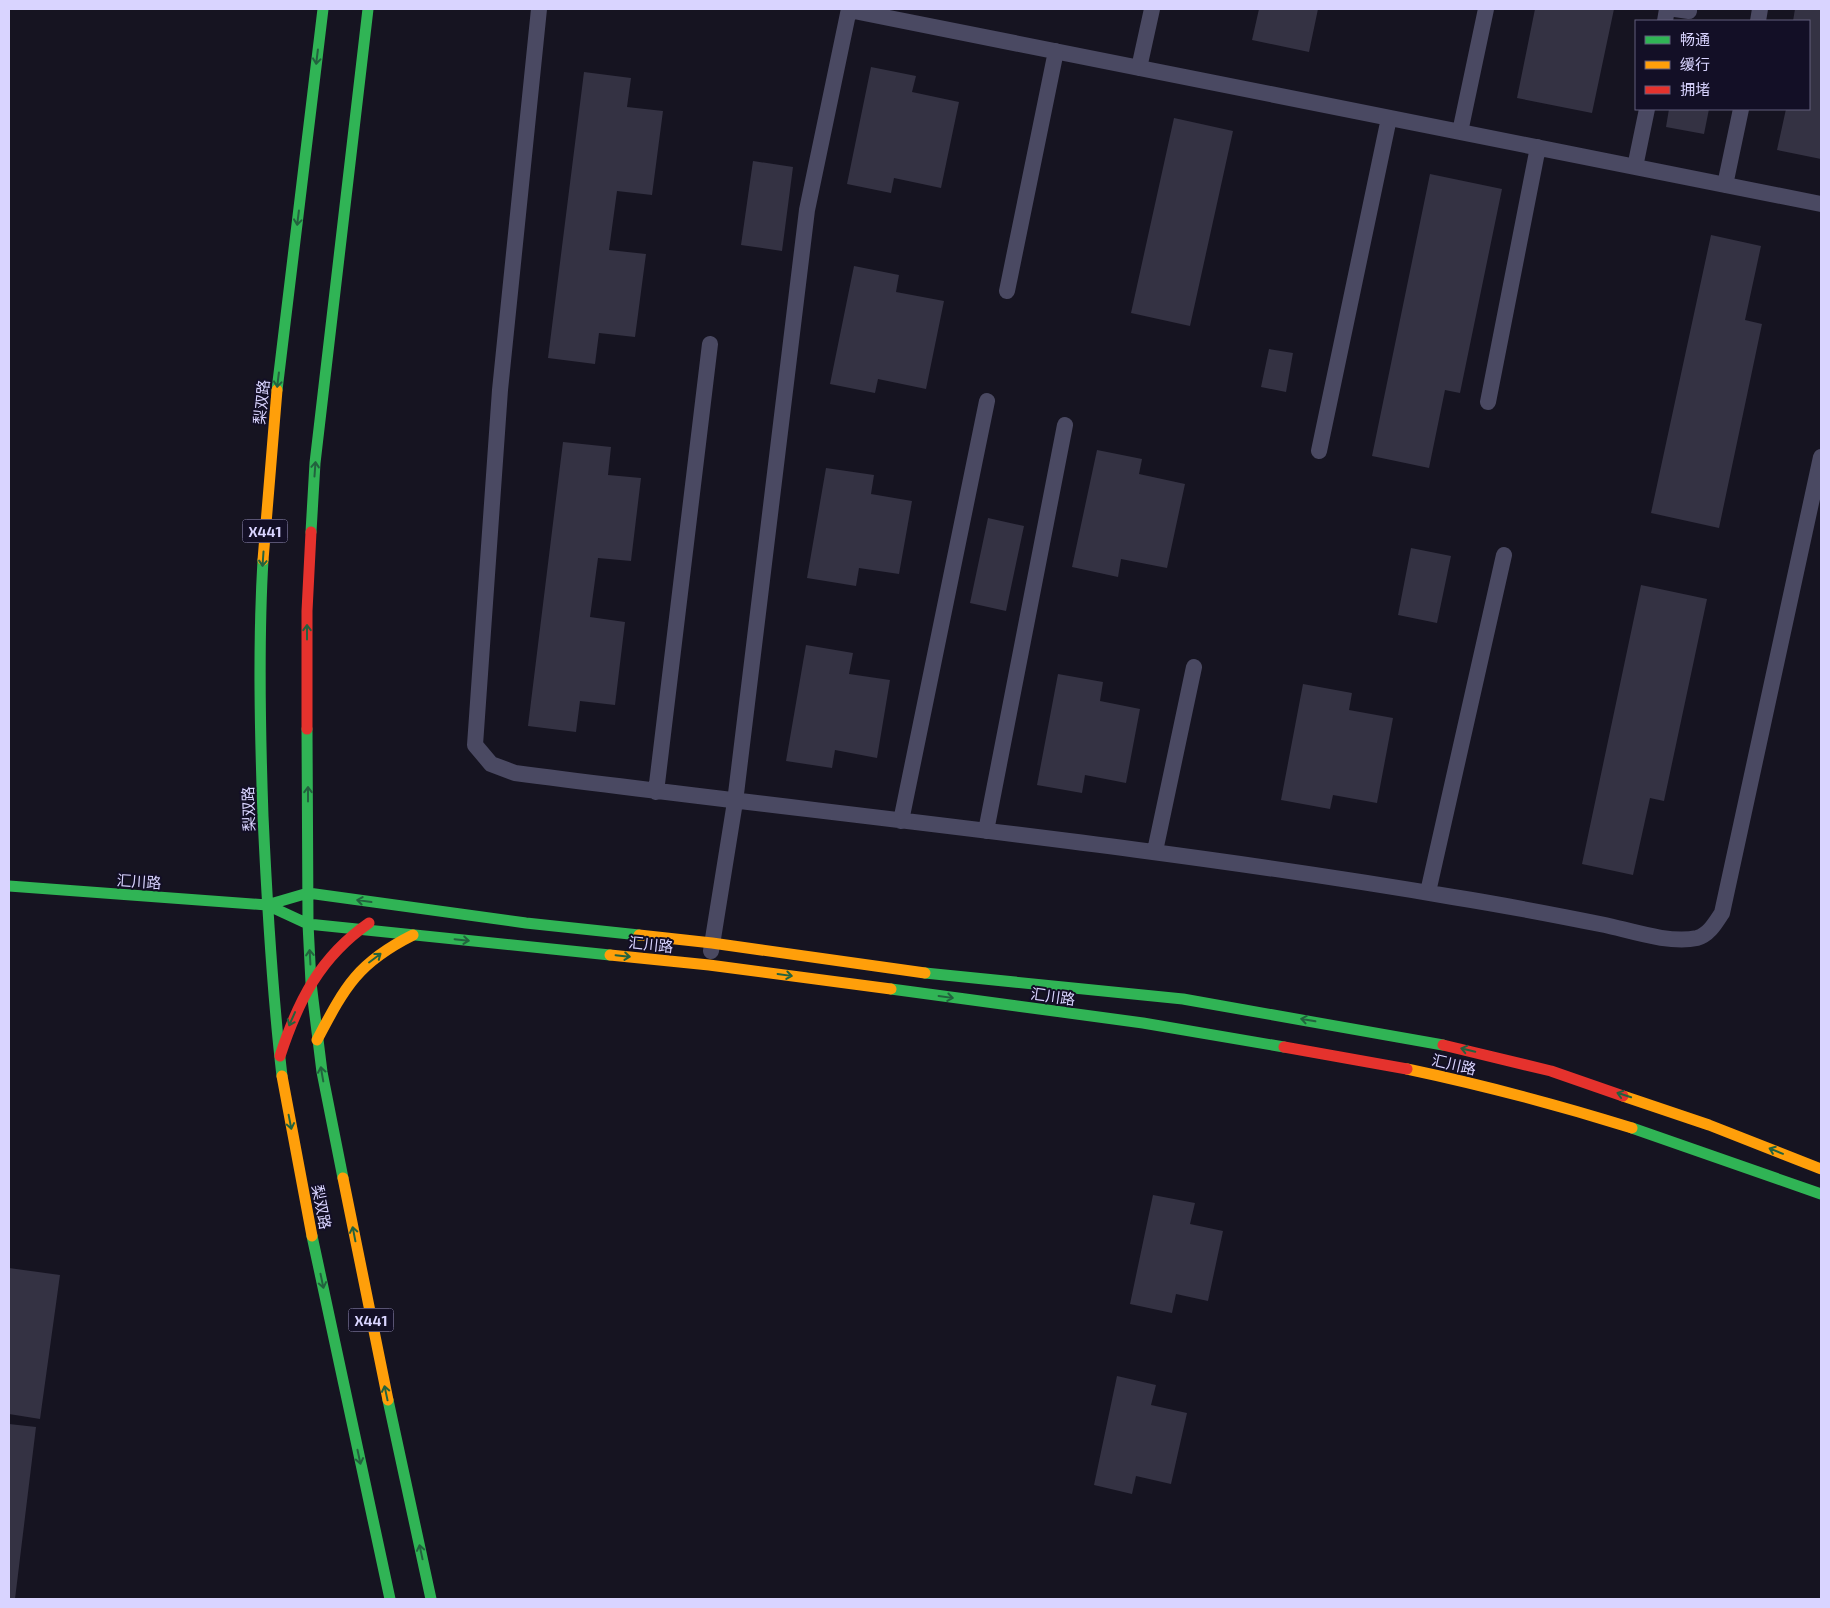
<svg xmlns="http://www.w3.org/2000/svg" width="1830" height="1608" font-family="'Exo 2','Noto Sans SC',sans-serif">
	<rect width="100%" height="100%" fill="#161421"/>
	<path fill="#343243" d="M1259,9H1318L1309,52L1252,40Z
		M1535,9H1614L1592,113L1517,98Z
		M1795,9H1821V159L1777,150L1786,109H1809V21H1793Z
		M871,67L916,76L912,92L959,102L941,188L894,178L891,193L847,184Z
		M584,72L631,78L627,107L663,111L652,195L617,191L609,250L646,254L635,337L599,333L595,364L548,358Z
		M1669,109H1709L1704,134L1666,127Z
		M1174,118L1233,131L1190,326L1131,313Z
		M753,161L793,167L782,251L741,245Z
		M1430,174L1502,189L1460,393L1445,390L1429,468L1372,456Z
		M1711,235L1761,246L1745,320L1762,324L1719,528L1651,513Z
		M854,266L899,275L896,292L944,301L926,389L878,379L875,393L830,384Z
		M1269,349L1293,353L1286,392L1261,387Z
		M563,442L611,447L608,475L641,478L631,561L598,558L590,617L625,622L615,705L580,701L576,732L528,726Z
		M1097,450L1142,459L1139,474L1185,484L1167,568L1121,559L1118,577L1072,567Z
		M826,468L874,475L871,494L912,501L899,574L859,568L856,586L807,578Z
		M988,518L1024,526L1006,611L970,603Z
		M1411,548L1451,556L1437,623L1398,615Z
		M1641,585L1707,599L1664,801L1650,798L1633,875L1582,864Z
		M806,645L853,653L849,674L890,680L877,758L835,750L832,768L786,761Z
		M1058,674L1103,682L1100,701L1140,709L1126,783L1085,775L1082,793L1037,785Z
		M1303,684L1352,693L1349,710L1393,718L1377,803L1333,795L1330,809L1281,800Z
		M1153,1195L1195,1203L1190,1224L1223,1231L1208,1301L1176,1294L1172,1313L1130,1304Z
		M9,1268L60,1275L40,1419L9,1414Z
		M1117,1376L1156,1385L1151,1405L1187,1413L1171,1484L1136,1476L1132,1494L1094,1485Z
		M9,1424L36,1427L15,1599H9Z"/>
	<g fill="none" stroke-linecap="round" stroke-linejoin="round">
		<path stroke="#4a4962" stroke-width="16" d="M539,9L500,390L475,745L491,764L515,773C828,814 1142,844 1453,897C1504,905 1555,915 1605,925C1632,931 1670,944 1697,938C1709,935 1716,922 1722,913L1821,457
			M1675,9L1689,11V9
			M849,10L1821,204
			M1665,21L1667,9
			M1758,21L1760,9
			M1139,68L1152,9
			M1460,132L1486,9
			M1635,167L1647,109
			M1725,185L1741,109
			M1007,291L1056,51
			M1488,402L1538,147
			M1319,451L1389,118
			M656,792L710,344
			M901,821L987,401
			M986,831L1065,425
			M1155,851L1194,667
			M1428,892L1504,555
			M711,951L735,802L807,210L849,9"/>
		<path stroke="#30b455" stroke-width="11" d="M277,390L323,9
			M311,532L315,463L368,9
			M263,560C258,645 260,731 263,816C267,903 272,990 282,1076
			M307,729L308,924L311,983L322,1072L343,1178
			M9,886L267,905L308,893L526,923L639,935
			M267,905L308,924L610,955
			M925,973L1183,999L1443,1045
			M891,989L1143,1023L1284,1047
			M1632,1128L1821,1194
			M312,1236L390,1599
			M388,1400L431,1599"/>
		<path stroke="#ff9f0a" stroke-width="11" d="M263,560L277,390
			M639,935L712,943L925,973
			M610,955L709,965L891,989
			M317,1040C345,987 357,963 413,935
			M1407,1069C1483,1085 1558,1105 1632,1128
			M282,1076L312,1236
			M1623,1096L1709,1125L1821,1169
			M343,1178L388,1400"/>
		<path stroke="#e5322d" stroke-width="11" d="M307,729V611L311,532
			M1443,1045L1551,1071L1623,1096
			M1284,1047L1407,1069
			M280,1056C298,1001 320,957 369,923"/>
	</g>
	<defs><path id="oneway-shaft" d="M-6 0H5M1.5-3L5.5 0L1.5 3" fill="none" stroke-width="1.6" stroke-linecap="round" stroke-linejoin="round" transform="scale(1.25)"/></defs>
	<g stroke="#22623e">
		<use href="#oneway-shaft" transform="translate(317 57) rotate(97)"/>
		<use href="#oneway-shaft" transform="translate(298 218) rotate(97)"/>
		<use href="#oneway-shaft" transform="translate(278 380) rotate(97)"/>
		<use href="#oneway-shaft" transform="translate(315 469) rotate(-86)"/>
		<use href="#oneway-shaft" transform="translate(263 559) rotate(94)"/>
		<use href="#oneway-shaft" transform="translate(307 632) rotate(-90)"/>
		<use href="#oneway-shaft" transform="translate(308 794) rotate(-90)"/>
		<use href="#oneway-shaft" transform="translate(364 901) rotate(-172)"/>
		<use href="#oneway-shaft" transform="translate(462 940) rotate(6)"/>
		<use href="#oneway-shaft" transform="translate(623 956) rotate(6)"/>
		<use href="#oneway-shaft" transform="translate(310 957) rotate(-93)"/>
		<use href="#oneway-shaft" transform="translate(375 958) rotate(-37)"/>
		<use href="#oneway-shaft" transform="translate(785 975) rotate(8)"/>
		<use href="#oneway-shaft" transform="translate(946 997) rotate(8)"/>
		<use href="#oneway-shaft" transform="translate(292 1019) rotate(114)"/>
		<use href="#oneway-shaft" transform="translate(1308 1020) rotate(-170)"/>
		<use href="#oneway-shaft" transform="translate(1468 1050) rotate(-166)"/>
		<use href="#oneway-shaft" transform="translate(322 1074) rotate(-100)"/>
		<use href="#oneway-shaft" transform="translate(1624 1095) rotate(-162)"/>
		<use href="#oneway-shaft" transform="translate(290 1122) rotate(79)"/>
		<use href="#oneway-shaft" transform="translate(1776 1151) rotate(-158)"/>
		<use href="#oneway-shaft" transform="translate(354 1234) rotate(-101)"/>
		<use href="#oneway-shaft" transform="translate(322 1281) rotate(78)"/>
		<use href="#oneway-shaft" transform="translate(386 1393) rotate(-102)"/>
		<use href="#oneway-shaft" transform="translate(359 1457) rotate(78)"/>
		<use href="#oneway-shaft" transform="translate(421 1552) rotate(-102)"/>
	</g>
	<g text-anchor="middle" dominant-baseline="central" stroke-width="4" stroke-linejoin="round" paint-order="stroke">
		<g fill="#130f26" stroke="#9e99be" stroke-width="1">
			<rect x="242.5" y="519.5" width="45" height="23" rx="4"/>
			<rect x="348.5" y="1308.5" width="45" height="23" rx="4"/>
		</g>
		<g font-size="14" font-weight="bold" fill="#d9d4ff">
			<text x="265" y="531">X441</text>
			<text x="371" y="1320">X441</text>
		</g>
		<g font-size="15" fill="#d9d4ff" stroke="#130f26">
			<text transform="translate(261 402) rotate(-84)">梨双路</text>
			<text transform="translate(248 809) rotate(-92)">梨双路</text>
			<text transform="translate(139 881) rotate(4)">汇川路</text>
			<text transform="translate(651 944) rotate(6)">汇川路</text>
			<text transform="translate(1053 996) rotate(8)">汇川路</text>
			<text transform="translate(1454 1064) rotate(13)">汇川路</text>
			<text transform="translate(322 1207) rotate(79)">梨双路</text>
		</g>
	</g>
	<rect width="1830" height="1608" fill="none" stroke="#d9d4ff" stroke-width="20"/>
	<rect x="1635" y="20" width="175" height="90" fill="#130f26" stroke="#625e7d"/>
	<rect x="1645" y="36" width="25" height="8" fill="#30b455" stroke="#625e7d"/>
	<text x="1680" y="45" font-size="15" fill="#d9d4ff">畅通</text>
	<rect x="1645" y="61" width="25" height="8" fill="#ff9f0a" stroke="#625e7d"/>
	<text x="1680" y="70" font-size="15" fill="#d9d4ff">缓行</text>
	<rect x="1645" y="86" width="25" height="8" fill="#e5322d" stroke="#625e7d"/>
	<text x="1680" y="95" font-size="15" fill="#d9d4ff">拥堵</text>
</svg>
